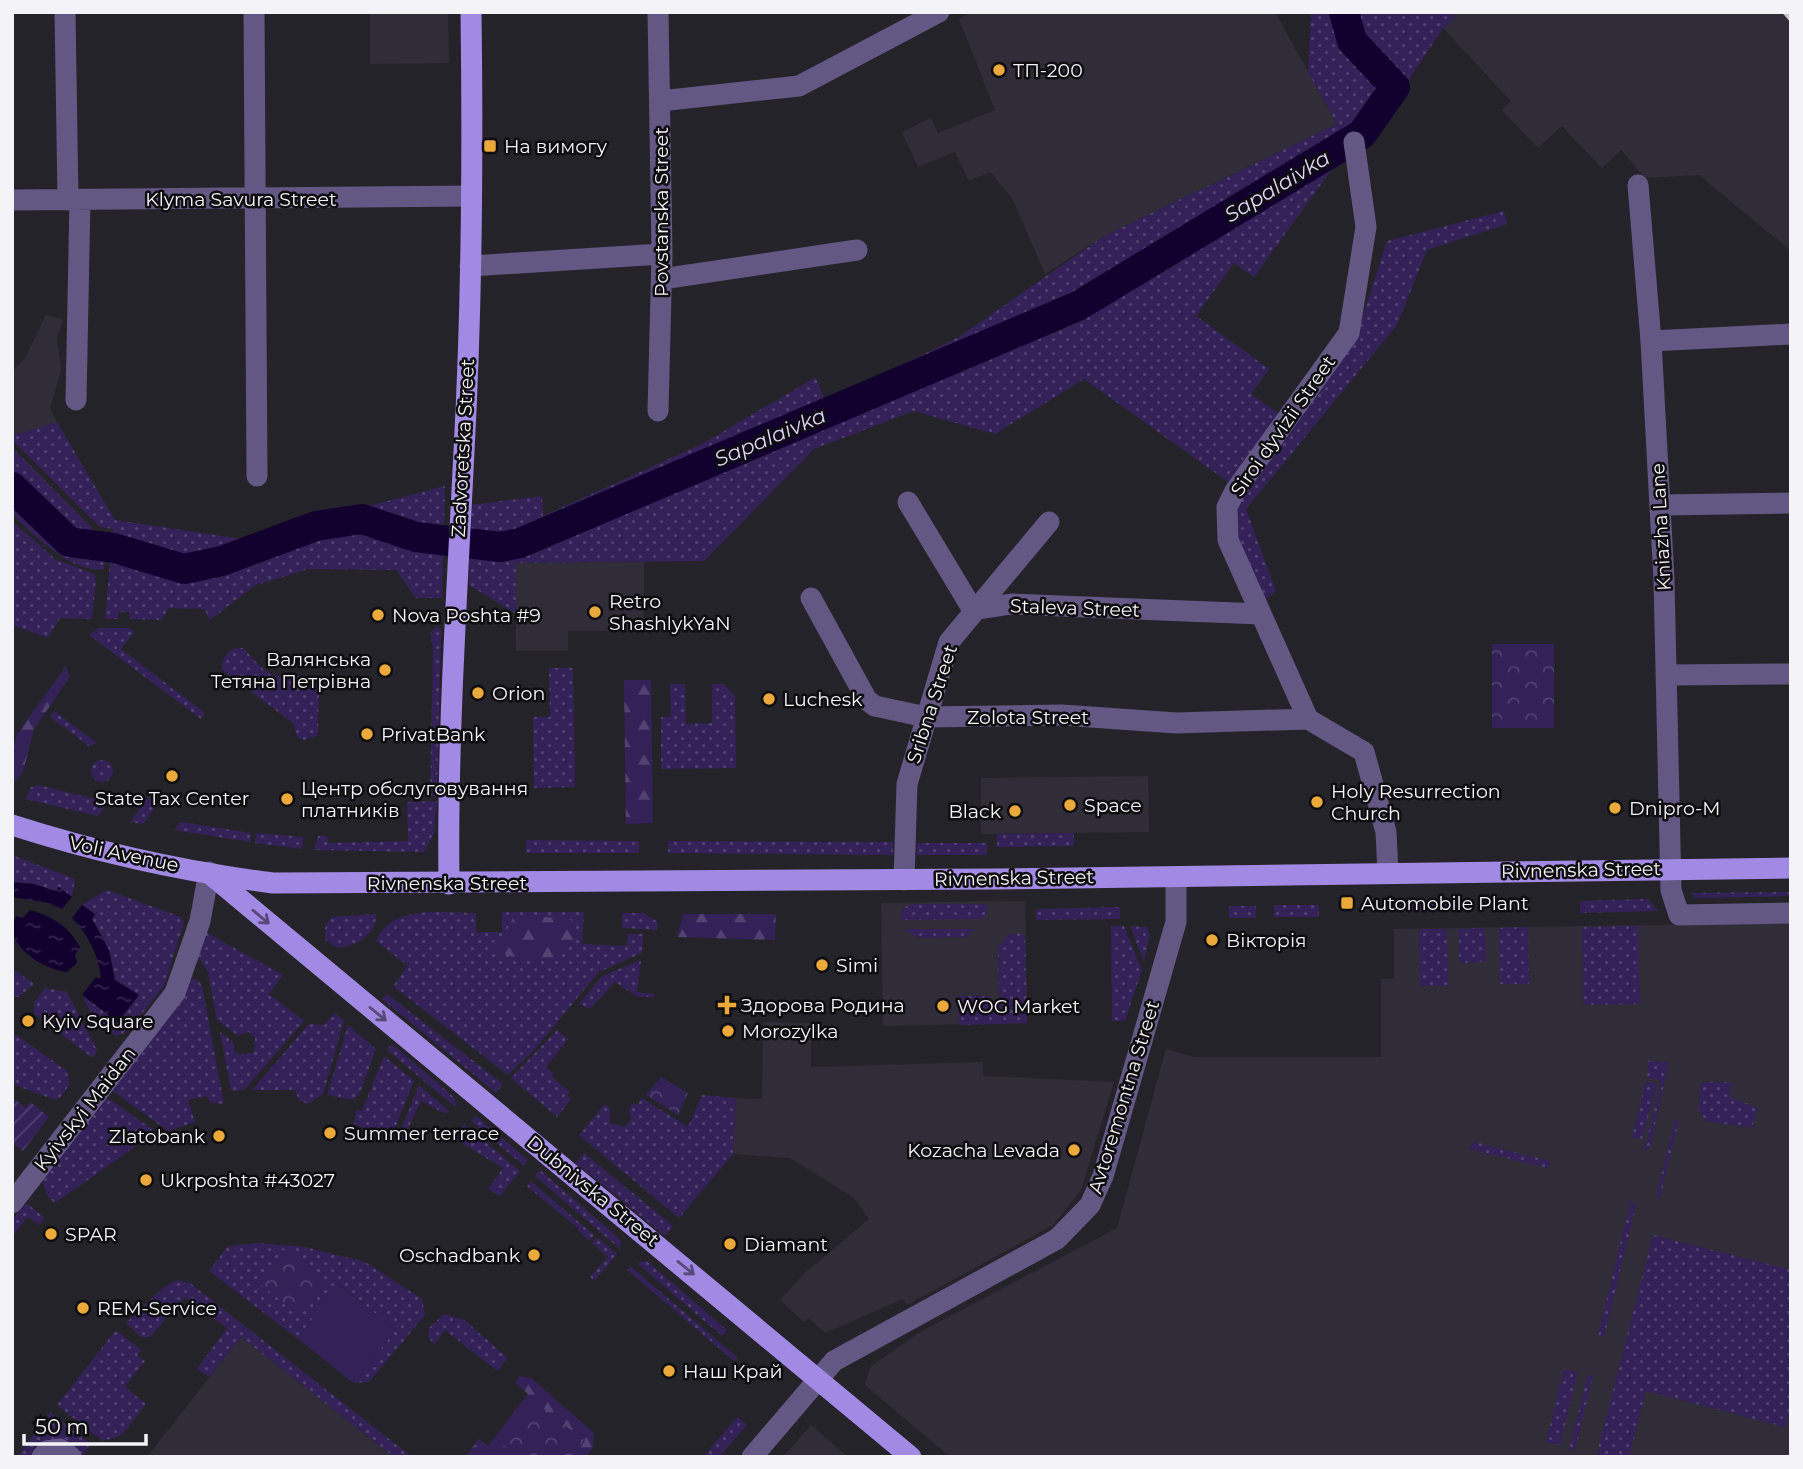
<svg xmlns="http://www.w3.org/2000/svg" width="1803" height="1469" font-family="Montserrat,sans-serif">
	<defs>
		<pattern id="grass-dots" width="8" height="8" patternUnits="userSpaceOnUse" patternTransform="scale(1.75)"><rect width="8" height="8" fill="#332158"/><path d="M2 2h.1M6 6h.1" fill="none" stroke="#514271" stroke-width="1.8" stroke-linecap="round"/></pattern>
		<pattern id="forest-firs" width="22" height="20" patternUnits="userSpaceOnUse" patternTransform="scale(1.75)"><rect width="22" height="20" fill="#332158"/><path d="M5 1l3.5 6h-7zM16 11l3.5 6h-7z" fill="#514271"/></pattern>
		<pattern id="park-crowns" width="20" height="18" patternUnits="userSpaceOnUse" patternTransform="scale(1.75)"><rect width="20" height="18" fill="#332158"/><path d="M2 6a3 3 0 1 1 6 0M12 15a3 3 0 1 1 6 0" fill="none" stroke="#514271"/></pattern>
		<pattern id="garden-furrows" width="10" height="10" patternUnits="userSpaceOnUse" patternTransform="scale(1.75)"><rect width="10" height="10" fill="#332158"/><path d="M-1 1l2-2M0 10L10 0M9 11l2-2" fill="none" stroke="#514271"/></pattern>
		<pattern id="water-ripples" width="26" height="14" patternUnits="userSpaceOnUse" patternTransform="scale(1.75)"><rect width="26" height="14" fill="#12002f"/><path d="M2 4q2-2 4 0t4 0M15 11q2-2 4 0t4 0" fill="none" stroke="#35264e"/></pattern>
	</defs>
	<rect width="100%" height="100%" fill="#25232a"/>
	<path fill="#302d39" d="M370,12H448L449,63L370,64Z
		M972,12H1275L1337,124L1104,236L1045,274L1012,198L990,172L969,181L955,152L918,167L902,132L931,118L938,133L995,110L959,19Z
		M1450,12H1791V251L1699,175L1645,178L1621,150L1602,168L1562,126L1538,148L1502,110L1511,101L1443,28L1455,17Z
		M46,315L63,319L57,338L61,371L50,408L57,422L12,436V371L24,360Z
		M644,562V631H568V651H516L515,563Z
		M1148,776L1149,832L981,834V778Z
		M1025,901L1027,1023L883,1026L881,903Z
		M1791,923V1457H950L865,1385L870,1367L920,1332L1117,1228L1166,1049L1194,1057H1381V979H1394V929Z
		M763,1022L811,1023V1067L983,1062V1076L1114,1082L1081,1190L1053,1225L907,1305L903,1299L825,1333L809,1318L804,1322L780,1300L806,1272L869,1219L854,1198L790,1158L733,1154L736,1098L762,1099Z
		M241,1337L394,1457H147Z
		M811,1425L848,1457H783Z"/>
	<path fill="url(#grass-dots)" d="M1311,12H1450L1455,17L1443,28L1363,149L1337,162L1254,277L1234,263L1196,316L1269,369L1251,394L1280,415L1231,484L1084,379L995,434L914,411L814,449L704,561L516,563V614L469,585L470,505L542,496L543,516L702,444L816,377L825,402L959,337L1104,236L1337,124L1308,72Z
		M1504,211L1507,224L1427,250L1397,325L1246,509L1276,591L1263,601L1235,539L1234,509L1356,337L1387,241Z
		M57,422L115,520L242,539L445,486L442,598H416L396,570L308,569L254,586L210,620L204,609L168,608L162,620L130,619L129,612H119L118,619H105L113,529L100,527L12,440V436Z
		M12,447L97,533L106,536V541C58,536 45,511 12,480Z
		M12,494L65,545L73,550L105,551L104,569C74,575 32,534 12,514Z
		M12,521L55,559L94,574L96,580L92,619L60,618L48,638L12,625Z
		M438,626L441,630L437,796H430L433,647L430,632Z
		M98,628H129L134,632L121,649L205,713L201,719L89,635Z
		M243,648C253,658 263,673 277,676C292,679 309,670 319,685L318,735L304,740L297,737L293,723L222,670C221,656 229,647 243,648Z
		M549,668H573L575,787L534,788L533,717H550Z
		M670,684H685L686,724L712,723V684H724L735,696L736,768L661,769V717H671Z
		M54,711L97,743L89,746L50,717Z
		M91 771a11 11 0 1 1 22 0a11 11 0 1 1-22 0Z
		M38,785L108,802L98,816L25,799L31,787Z
		M148,797L158,804L143,824L130,822Z
		M437,801L434,833L424,852L314,850L318,836H327L328,843L408,841L407,802Z
		M181,822L251,833L250,842L174,830Z
		M256,833L303,837L302,849L255,843Z
		M1074,833V846L997,847V834Z
		M526,840L639,841V853H526Z
		M668,841L893,842V855L668,853Z
		M917,843H987V855H917Z
		M12,855L75,879L72,897L59,887L55,891L34,884L12,882Z
		M107,890L181,917L184,922L164,986L128,1031L116,1036L97,1025L82,995L118,1022C115,984 115,950 92,919L95,914L82,905Z
		M1791,892V896L1696,898L1691,893Z
		M1455,899V911L1410,912V900Z
		M1648,899L1658,911L1580,913V901Z
		M912,904H986L989,909L983,919L900,920L902,909Z
		M1274,905H1319V917H1274Z
		M1229,906H1256V918H1229Z
		M1120,907V919L1036,920V909Z
		M502,912H584L582,944L626,946L628,934H643L642,953L599,972L533,1051L508,1075L393,986L408,966L376,941C391,904 443,913 476,913V932H502Z
		M622,913H643L658,922L657,930L622,928Z
		M376,914C377,935 356,946 338,948L325,940V928L331,917Z
		M1111,926H1124L1142,970L1125,1021H1112Z
		M1130,926L1147,927L1150,935L1144,962Z
		M1638,926L1640,1004L1583,1005L1582,927Z
		M1528,927L1529,984H1500L1499,928Z
		M1485,928L1486,962L1459,963V929Z
		M905,929H975L966,937L918,938Z
		M1419,929H1447L1448,986H1420Z
		M204,931L283,975L269,994L304,1021L244,1090L231,1091L220,1032L233,1042L234,1050L240,1055L254,1052L255,1038L249,1032L237,1035L217,1020L208,972L197,955Z
		M1008,934H1025L1027,1023L959,1025L958,996H989L990,1000H999L998,948Z
		M641,960L637,992L654,994V997H638L615,982L590,1009L579,1004L602,976Z
		M12,968L34,984L19,997H12Z
		M197,979L202,986L224,1104L212,1103L206,1096L188,1100L195,1122L168,1131L113,1091L111,1086L188,980Z
		M45,988L67,992L97,1050L95,1056L91,1057L34,1013V1003Z
		M387,994L503,1084L496,1093L382,999Z
		M335,1013L344,1021L323,1094L308,1104L299,1100L295,1090H252L309,1024L324,1025Z
		M348,1025L376,1049L360,1093L353,1100L327,1095Z
		M557,1030L568,1039L546,1067L554,1074L552,1077L570,1092L567,1096L571,1099L557,1117L511,1078Z
		M15,1034L67,1071L70,1084L60,1098L55,1100L12,1084V1035Z
		M392,1044L456,1099L455,1107L387,1050Z
		M384,1056L414,1081L391,1138L354,1124L356,1110L362,1111Z
		M1648,1061L1669,1062L1650,1147L1644,1151L1661,1081L1647,1077Z
		M1646,1081L1657,1084L1642,1140L1632,1137Z
		M1701,1082H1732L1729,1096L1758,1108L1752,1128L1705,1121L1698,1108Z
		M419,1085L450,1112L444,1113L421,1101L402,1141L397,1139Z
		M702,1095L736,1098L733,1154L679,1218L579,1135L605,1104L610,1109V1123L625,1127L631,1119L629,1109L633,1103L637,1105L642,1098L688,1127Z
		M101,1099H109L152,1129L153,1134L55,1203L48,1197L41,1177Z
		M476,1116L528,1160L524,1166L471,1121Z
		M1675,1120L1679,1121L1660,1198H1656Z
		M464,1124L520,1171L500,1196L488,1189L503,1168L453,1138Z
		M1474,1142L1550,1161L1548,1168L1468,1149Z
		M584,1153L673,1226L665,1236L576,1163Z
		M540,1170L621,1240L620,1249L535,1176Z
		M531,1181L594,1235L589,1241L578,1231L579,1229L527,1186Z
		M1631,1200L1636,1206L1604,1337L1598,1335Z
		M26,1203L45,1218L39,1225L28,1217L12,1237V1220Z
		M1653,1235L1791,1270V1406L1785,1427L1646,1391L1629,1457H1596Z
		M597,1237L617,1254L594,1281L590,1277L608,1257L592,1243Z
		M258,1243L305,1247L365,1262L422,1299L425,1315L369,1382L353,1383L396,1330L340,1285L297,1338L209,1271L228,1246Z
		M647,1261L727,1330L722,1336L637,1263Z
		M630,1266L738,1358L734,1361L627,1270Z
		M177,1280L190,1283L412,1457H394L241,1337L209,1377L197,1369L227,1328L185,1297L150,1337H141L126,1323L163,1288Z
		M444,1314L464,1320L508,1358L497,1371L445,1330L434,1345L428,1337L429,1328Z
		M116,1330L141,1350L137,1355L145,1361L125,1387L146,1404L122,1435L103,1441L57,1405Z
		M1564,1369L1578,1372L1560,1445L1546,1442Z
		M1588,1374L1593,1376L1575,1450L1569,1449Z
		M50,1412L91,1444L82,1457H17Z
		M737,1417L747,1425L719,1457H703Z"/>
	<path fill="url(#forest-firs)" d="M66,666L70,677L34,729L23,772L12,785V749L17,734Z
		M624,680H651L653,823L626,824Z
		M683,914H776L775,940L677,937Z
		M546,917L571,920L576,928C573,969 524,961 496,952L493,943L505,934L513,918Z
		M520,1376L531,1378L594,1433L593,1448L586,1457H465L479,1439L488,1446L528,1394L515,1383Z"/>
	<path fill="url(#park-crowns)" d="M1492,644H1554V728H1492Z
		M661,1077L688,1093L678,1115L646,1095Z
		M284,1249L327,1283L300,1316L258,1282Z
		M534,1401L585,1441L573,1457H518L501,1443Z"/>
	<path fill="url(#garden-furrows)" d="M12,1097L26,1108L30,1102L49,1117L23,1151L12,1143Z"/>
	<path fill="#332158" d="M339,1285L396,1330L353,1383L297,1338Z"/>
	<path fill="url(#water-ripples)" d="M12,480C45,511 58,536 106,541L105,551L73,550L65,545L12,494Z
		M12,882L34,884L55,891L59,887L72,897L62,909L49,903L12,897Z
		M82,905L95,914L92,919L109,950L115,980L139,995L118,1022L82,995L95,978H101C98,954 89,936 72,918Z
		M30,910C54,917 68,926 80,947L75,955L77,963L67,972C46,970 0,945 16,916L23,918Z"/>
	<g fill="none" stroke-linecap="round" stroke-linejoin="round">
		<path stroke="#12002f" stroke-width="30" d="M12,487L69,542L114,548L184,569L222,561L316,526L362,519L416,537L500,547L520,543L1078,306L1362,134L1395,87L1352,41L1344,12"/>
		<path stroke="#635884" stroke-width="21" d="M65,12L68,200
			M254,12L257,476
			M658,12L662,254L658,411
			M660,101L799,86L939,12
			M1354,142L1366,227L1349,333L1235,491L1227,507L1228,540L1308,719L1364,752L1386,832L1388,873
			M1638,185L1651,341L1664,580L1671,890L1679,915L1791,913
			M12,200L470,196
			M470,266L662,254
			M662,279L857,250
			M1651,341L1791,334
			M76,400L80,200
			M908,502L973,610L1011,604L1261,614
			M1660,505L1791,503
			M811,598L867,700L875,706L926,717L1062,715L1176,723L1308,719
			M1669,675L1791,674
			M904,880L907,784L949,642L1049,522
			M12,1203L175,993L200,921L209,872
			M42,1457L47,1451L60,1449L71,1457
			M752,1457L834,1361L1057,1239L1090,1205L1103,1176L1176,922V877"/>
		<path stroke="#a289e4" stroke-width="21" d="M12,825C96,852 186,872 273,883L995,879L1791,868
			M210,874L911,1457
			M449,884C447,739 457,595 464,451C472,305 473,158 471,12"/>
		<path stroke="#c9c8cd" stroke-width="5" stroke-dasharray="12 12" stroke-linecap="butt" d="M1785,12L1791,19"/>
	</g>
	<defs><path id="oneway-shaft" d="M-6 0H5M1.5-3L5.5 0L1.5 3" fill="none" stroke-width="1.6" stroke-linecap="round" stroke-linejoin="round" transform="scale(1.75)"/></defs>
	<g stroke="#584b7a">
		<use href="#oneway-shaft" transform="translate(261 917) rotate(40)"/>
		<use href="#oneway-shaft" transform="translate(378 1014) rotate(39)"/>
		<use href="#oneway-shaft" transform="translate(686 1268) rotate(39)"/>
	</g>
	<g fill="#eca93b" stroke="#0e0d10" stroke-width="2.5">
		<circle cx="999" cy="70" r="7"/>
		<rect x="483" y="139" width="14" height="14" rx="3.5"/>
		<circle cx="595" cy="612" r="7"/>
		<circle cx="378" cy="615" r="7"/>
		<circle cx="385" cy="670" r="7"/>
		<circle cx="478" cy="693" r="7"/>
		<circle cx="769" cy="699" r="7"/>
		<circle cx="367" cy="734" r="7"/>
		<circle cx="172" cy="776" r="7"/>
		<circle cx="287" cy="799" r="7"/>
		<circle cx="1317" cy="802" r="7"/>
		<circle cx="1070" cy="805" r="7"/>
		<circle cx="1615" cy="808" r="7"/>
		<circle cx="1015" cy="811" r="7"/>
		<rect x="1340" y="896" width="14" height="14" rx="3.5"/>
		<circle cx="1212" cy="940" r="7"/>
		<circle cx="822" cy="965" r="7"/>
		<path d="M723.5 994.5h7v7h7v7h-7v7h-7v-7h-7v-7h7z"/>
		<circle cx="943" cy="1006" r="7"/>
		<circle cx="28" cy="1021" r="7"/>
		<circle cx="728" cy="1031" r="7"/>
		<circle cx="330" cy="1133" r="7"/>
		<circle cx="219" cy="1136" r="7"/>
		<circle cx="1074" cy="1150" r="7"/>
		<circle cx="146" cy="1180" r="7"/>
		<circle cx="51" cy="1234" r="7"/>
		<circle cx="730" cy="1244" r="7"/>
		<circle cx="534" cy="1255" r="7"/>
		<circle cx="83" cy="1308" r="7"/>
		<circle cx="669" cy="1371" r="7"/>
	</g>
	<g text-anchor="middle" dominant-baseline="central" stroke-width="5" stroke-linejoin="round" paint-order="stroke">
		<g font-size="19" fill="#f4f3f8" stroke="#0e0d10" text-anchor="start">
			<text x="1013" y="70">ТП-200</text>
			<text x="504" y="146">На вимогу</text>
			<text x="609" y="601">Retro<tspan x="609" dy="22">ShashlykYaN</tspan></text>
			<text x="392" y="615">Nova Poshta #9</text>
			<text x="371" y="659" text-anchor="end">Валянська<tspan x="371" dy="22">Тетяна Петрівна</tspan></text>
			<text x="492" y="693">Orion</text>
			<text x="783" y="699">Luchesk</text>
			<text x="381" y="734">PrivatBank</text>
			<text x="301" y="788">Центр обслуговування<tspan x="301" dy="22">платників</tspan></text>
			<text x="1331" y="791">Holy Resurrection<tspan x="1331" dy="22">Church</tspan></text>
			<text x="172" y="798" text-anchor="middle">State Tax Center</text>
			<text x="1084" y="805">Space</text>
			<text x="1629" y="808">Dnipro-M</text>
			<text x="1001" y="811" text-anchor="end">Black</text>
			<text x="1361" y="903">Automobile Plant</text>
			<text x="1226" y="940">Вікторія</text>
			<text x="836" y="965">Simi</text>
			<text x="741" y="1005">Здорова Родина</text>
			<text x="957" y="1006">WOG Market</text>
			<text x="42" y="1021">Kyiv Square</text>
			<text x="742" y="1031">Morozylka</text>
			<text x="344" y="1133">Summer terrace</text>
			<text x="205" y="1136" text-anchor="end">Zlatobank</text>
			<text x="1060" y="1150" text-anchor="end">Kozacha Levada</text>
			<text x="160" y="1180">Ukrposhta #43027</text>
			<text x="65" y="1234">SPAR</text>
			<text x="744" y="1244">Diamant</text>
			<text x="520" y="1255" text-anchor="end">Oschadbank</text>
			<text x="97" y="1308">REM-Service</text>
			<text x="683" y="1371">Наш Край</text>
		</g>
		<g font-size="19" fill="#f4f3f8" stroke="#0e0d10">
			<text x="241" y="199">Klyma Savura Street</text>
			<text transform="translate(661 212) rotate(-90)">Povstanska Street</text>
			<text transform="translate(1283 426) rotate(-55)">Siroi dyvizii Street</text>
			<text transform="translate(463 448) rotate(-87)">Zadvoretska Street</text>
			<text transform="translate(1661 527) rotate(-93)">Kniazha Lane</text>
			<text transform="translate(1075 608) rotate(2)">Staleva Street</text>
			<text transform="translate(932 704) rotate(-72)">Sribna Street</text>
			<text x="1028" y="717">Zolota Street</text>
			<text transform="translate(124 854) rotate(12)">Voli Avenue</text>
			<text transform="translate(1581 870) rotate(-1)">Rivnenska Street</text>
			<text transform="translate(1014 878) rotate(-1)">Rivnenska Street</text>
			<text x="447" y="883">Rivnenska Street</text>
			<text transform="translate(1124 1097) rotate(-73)">Avtoremontna Street</text>
			<text transform="translate(85 1109) rotate(-52)">Kyivskyi Maidan</text>
			<text transform="translate(593 1191) rotate(39)">Dubnivska Street</text>
		</g>
		<g font-size="21" font-style="italic" fill="#dfd7fb" stroke="#0e0d10">
			<text transform="translate(1277 186) rotate(-31)">Sapalaivka</text>
			<text transform="translate(770 437) rotate(-23)">Sapalaivka</text>
		</g>
	</g>
	<rect width="1803" height="1469" fill="none" stroke="#f4f3f8" stroke-width="28"/>
	<path d="M24 1434v10h122v-10" fill="none" stroke="#f4f3f8" stroke-width="3.5"/>
	<text x="35" y="1434" font-size="21" fill="#f4f3f8" stroke="#0e0d10" stroke-width="5" paint-order="stroke">50 m</text>
</svg>
